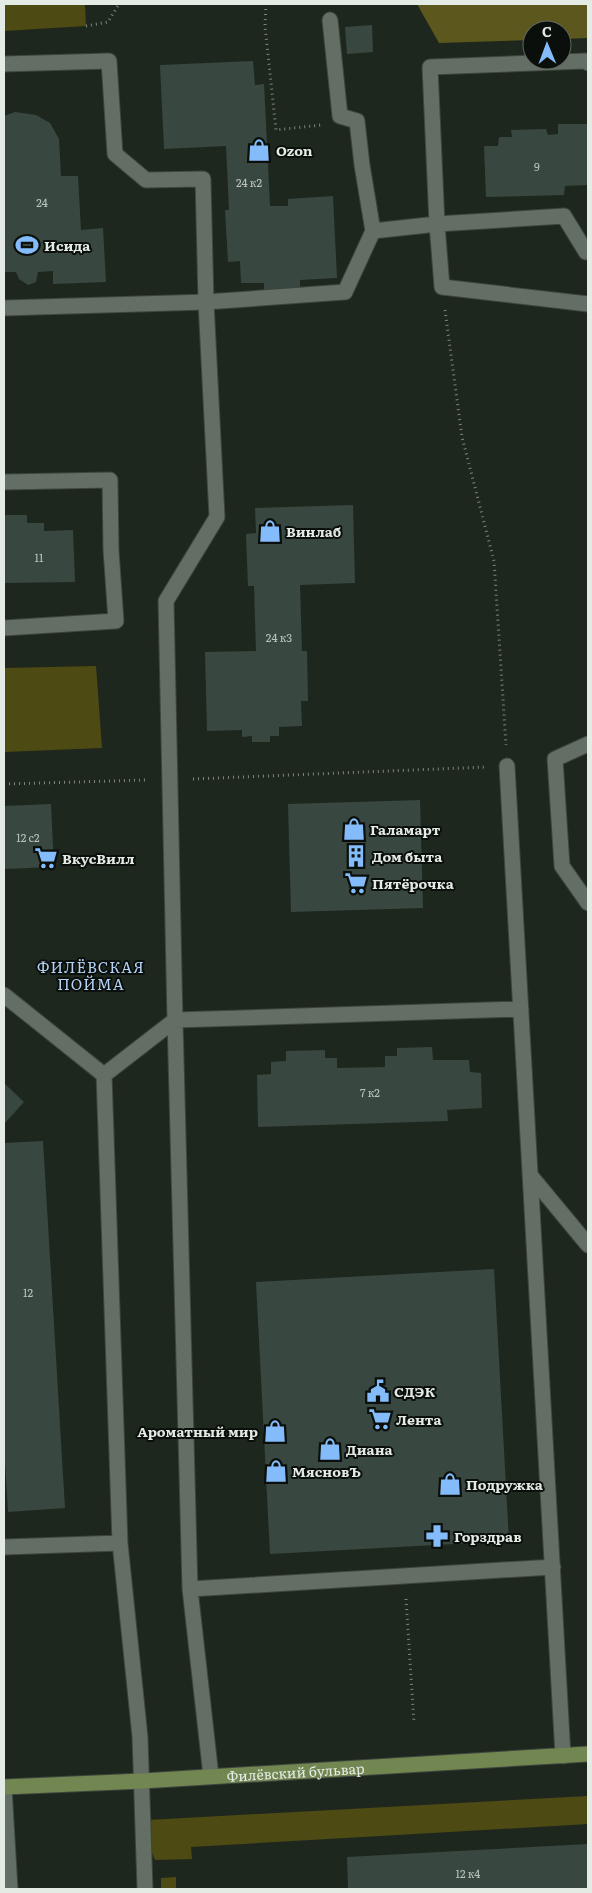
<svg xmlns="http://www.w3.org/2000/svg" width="592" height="1893" font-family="Literata,serif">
	<rect width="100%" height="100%" fill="#1e271e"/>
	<path fill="#4e4a13" d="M4,4H85L86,26L4,31Z
		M96,666L102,748L4,752V668Z
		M588,1796V1824L191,1847L192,1859L155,1860L148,1844V1820Z
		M176,1877V1889H161V1878Z"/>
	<path fill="#5c571d" d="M417,4H588V38L562,39V30H532V40L439,43Z"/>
	<path fill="#394741" d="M372,25L373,52L347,54L345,27Z
		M253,61L255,85L264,84L270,206H288V199L333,196L337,278L300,280V290L264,291V283H241L240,261L228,262L225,210H229L226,146L164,149L160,65Z
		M15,112L36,115L50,123L59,139L61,176H78L81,230L103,228L106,282L53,284V271L38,272L36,282L28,285L19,279L16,272H4V116Z
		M558,124H588V185L565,186L564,195L486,197L484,146H498L499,137H512L511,130L546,129L548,135L558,134Z
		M353,505L355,583L300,585L302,651H307L308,701H301L302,726L279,727V736H270V742H252V736L242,737V730L207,731L205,652L256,651L254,586H248L246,534L256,533L255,508Z
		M4,515H27V523H44V531L73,530L75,582L4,583Z
		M420,800L423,908L291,912L288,804Z
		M51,804L54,867L4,869V806Z
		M432,1047L433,1060H469L470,1072L481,1073L482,1108L447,1110L448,1121L258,1127L257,1075L271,1074V1062L286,1061V1051L325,1050V1058H337V1068L385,1067V1056H397V1048Z
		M4,1083L24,1102L4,1124Z
		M43,1141L65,1508L8,1512L4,1446V1143Z
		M494,1269L509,1541L270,1554L256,1282Z
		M588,1844V1889H348L347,1857Z"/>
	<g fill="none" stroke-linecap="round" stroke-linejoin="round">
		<defs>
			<path id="lane" d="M330,20L340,116L357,121L362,165L373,231L437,224L564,216L586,252L588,251
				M588,63L585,61L430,67L437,224L442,287L588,304
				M4,64L109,61L115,154L146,180L203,179L206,302L345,292L373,231
				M4,308L206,302L217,517L166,601L175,1020L104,1075
				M4,482L110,480L111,550L116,621L4,628
				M588,744L555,759L562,866L588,903
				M507,766L563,1756
				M4,995L104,1075L120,1543L140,1737L145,1889
				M530,1175L588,1245
				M4,1547L120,1543
				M190,1589L553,1567
				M211,1776L190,1589L175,1020L521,1009
				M4,1787L10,1889"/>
			<g id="secondary">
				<path id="s1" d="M4,1787L142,1781L588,1754"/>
			</g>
		</defs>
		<use href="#lane" stroke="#3d453d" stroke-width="17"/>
		<use href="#secondary" stroke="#3d453d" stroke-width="17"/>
		<path stroke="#7d857d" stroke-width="3" stroke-dasharray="1 4" stroke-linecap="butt" d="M266,4L265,26L276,130L321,125
			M86,26L108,22L119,4
			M445,310L462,437L494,561L506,745
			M193,779L486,767
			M4,784L147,780
			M406,1599L414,1723"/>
		<use href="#lane" stroke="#636e64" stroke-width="15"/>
		<use href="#secondary" stroke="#718651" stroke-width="15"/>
	</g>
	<defs>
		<symbol id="shop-bare" viewBox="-9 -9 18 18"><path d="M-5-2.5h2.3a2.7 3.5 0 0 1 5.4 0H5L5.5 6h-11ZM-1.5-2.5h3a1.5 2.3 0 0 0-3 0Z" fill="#84bcfb" stroke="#0b0f0b" stroke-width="2.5" paint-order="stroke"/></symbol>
		<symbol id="stadium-bare" viewBox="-9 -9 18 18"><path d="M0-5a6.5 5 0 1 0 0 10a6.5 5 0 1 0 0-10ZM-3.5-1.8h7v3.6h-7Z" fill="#84bcfb" stroke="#0b0f0b" stroke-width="2.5" paint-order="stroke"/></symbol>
		<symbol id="building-bare" viewBox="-9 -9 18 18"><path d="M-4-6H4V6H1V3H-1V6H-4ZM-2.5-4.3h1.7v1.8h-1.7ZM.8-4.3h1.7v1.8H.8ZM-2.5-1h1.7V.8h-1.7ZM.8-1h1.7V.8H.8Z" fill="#84bcfb" stroke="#0b0f0b" stroke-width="2.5" paint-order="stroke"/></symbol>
		<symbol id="supermarket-bare" viewBox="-9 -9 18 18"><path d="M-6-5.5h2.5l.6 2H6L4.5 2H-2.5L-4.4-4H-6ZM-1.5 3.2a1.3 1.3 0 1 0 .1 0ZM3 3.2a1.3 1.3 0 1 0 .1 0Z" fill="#84bcfb" stroke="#0b0f0b" stroke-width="2.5" paint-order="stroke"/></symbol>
		<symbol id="civic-bare" viewBox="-9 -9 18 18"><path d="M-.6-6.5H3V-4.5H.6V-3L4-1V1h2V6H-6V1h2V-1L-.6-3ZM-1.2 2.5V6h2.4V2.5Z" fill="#84bcfb" stroke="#0b0f0b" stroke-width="2.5" paint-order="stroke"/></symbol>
		<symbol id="pharmacy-bare" viewBox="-9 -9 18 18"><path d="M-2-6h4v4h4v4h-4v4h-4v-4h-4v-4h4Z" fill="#84bcfb" stroke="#0b0f0b" stroke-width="2.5" paint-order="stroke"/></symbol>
	</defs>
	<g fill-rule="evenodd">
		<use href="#shop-bare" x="243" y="134" width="32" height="32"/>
		<use href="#stadium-bare" x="11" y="229" width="32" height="32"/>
		<use href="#shop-bare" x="254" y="515" width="32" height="32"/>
		<use href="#shop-bare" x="338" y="813" width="32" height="32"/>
		<use href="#building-bare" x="340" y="840" width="32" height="32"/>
		<use href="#supermarket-bare" x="30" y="842" width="32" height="32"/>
		<use href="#supermarket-bare" x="340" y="867" width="32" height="32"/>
		<use href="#civic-bare" x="362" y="1375" width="32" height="32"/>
		<use href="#supermarket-bare" x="364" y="1403" width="32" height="32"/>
		<use href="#shop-bare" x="259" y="1415" width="32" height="32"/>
		<use href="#shop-bare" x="314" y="1433" width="32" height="32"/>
		<use href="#shop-bare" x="260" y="1455" width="32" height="32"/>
		<use href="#shop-bare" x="434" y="1468" width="32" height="32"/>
		<use href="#pharmacy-bare" x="421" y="1520" width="32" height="32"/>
	</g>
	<g text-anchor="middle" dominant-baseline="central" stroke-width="4" stroke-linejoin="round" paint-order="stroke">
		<g font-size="11" fill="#b9c2bc">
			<text x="537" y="166">9</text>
			<text x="249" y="182">24 к2</text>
			<text x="42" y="202">24</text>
			<text x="39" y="557">11</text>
			<text x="279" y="637">24 к3</text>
			<text x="28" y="837">12 с2</text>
			<text x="370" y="1092">7 к2</text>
			<text x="28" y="1292">12</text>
			<text x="468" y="1873">12 к4</text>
		</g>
		<g font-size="14" font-weight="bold" fill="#e4ebe5" stroke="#0b0f0b" text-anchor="start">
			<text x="276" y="150">Ozon</text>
			<text x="44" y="245">Исида</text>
			<text x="286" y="531">Винлаб</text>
			<text x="370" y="829">Галамарт</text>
			<text x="372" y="856">Дом быта</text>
			<text x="62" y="858">ВкусВилл</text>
			<text x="372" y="883">Пятёрочка</text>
			<text x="394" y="1391">СДЭК</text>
			<text x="396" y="1419">Лента</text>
			<text x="258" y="1431" text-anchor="end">Ароматный мир</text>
			<text x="346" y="1449">Диана</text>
			<text x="292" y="1471">МясновЪ</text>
			<text x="466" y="1484">Подружка</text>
			<text x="454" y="1536">Горздрав</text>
		</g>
		<g font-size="14" fill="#e4ebe5" stroke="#0b0f0b">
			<text stroke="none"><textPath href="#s1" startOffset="292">Филёвский бульвар</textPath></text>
		</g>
		<g font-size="15" letter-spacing="1" fill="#b4d3f6" stroke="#0b0f0b">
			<text x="91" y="966">ФИЛЁВСКАЯ<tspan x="91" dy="17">ПОЙМА</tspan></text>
		</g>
	</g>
	<rect width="592" height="1893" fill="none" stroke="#e4ebe5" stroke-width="10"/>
	<g transform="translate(547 45) rotate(359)"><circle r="24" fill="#0b0f0b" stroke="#626762"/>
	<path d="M0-4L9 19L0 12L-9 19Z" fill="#84bcfb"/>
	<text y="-8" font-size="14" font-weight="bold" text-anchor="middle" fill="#e4ebe5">С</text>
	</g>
</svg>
